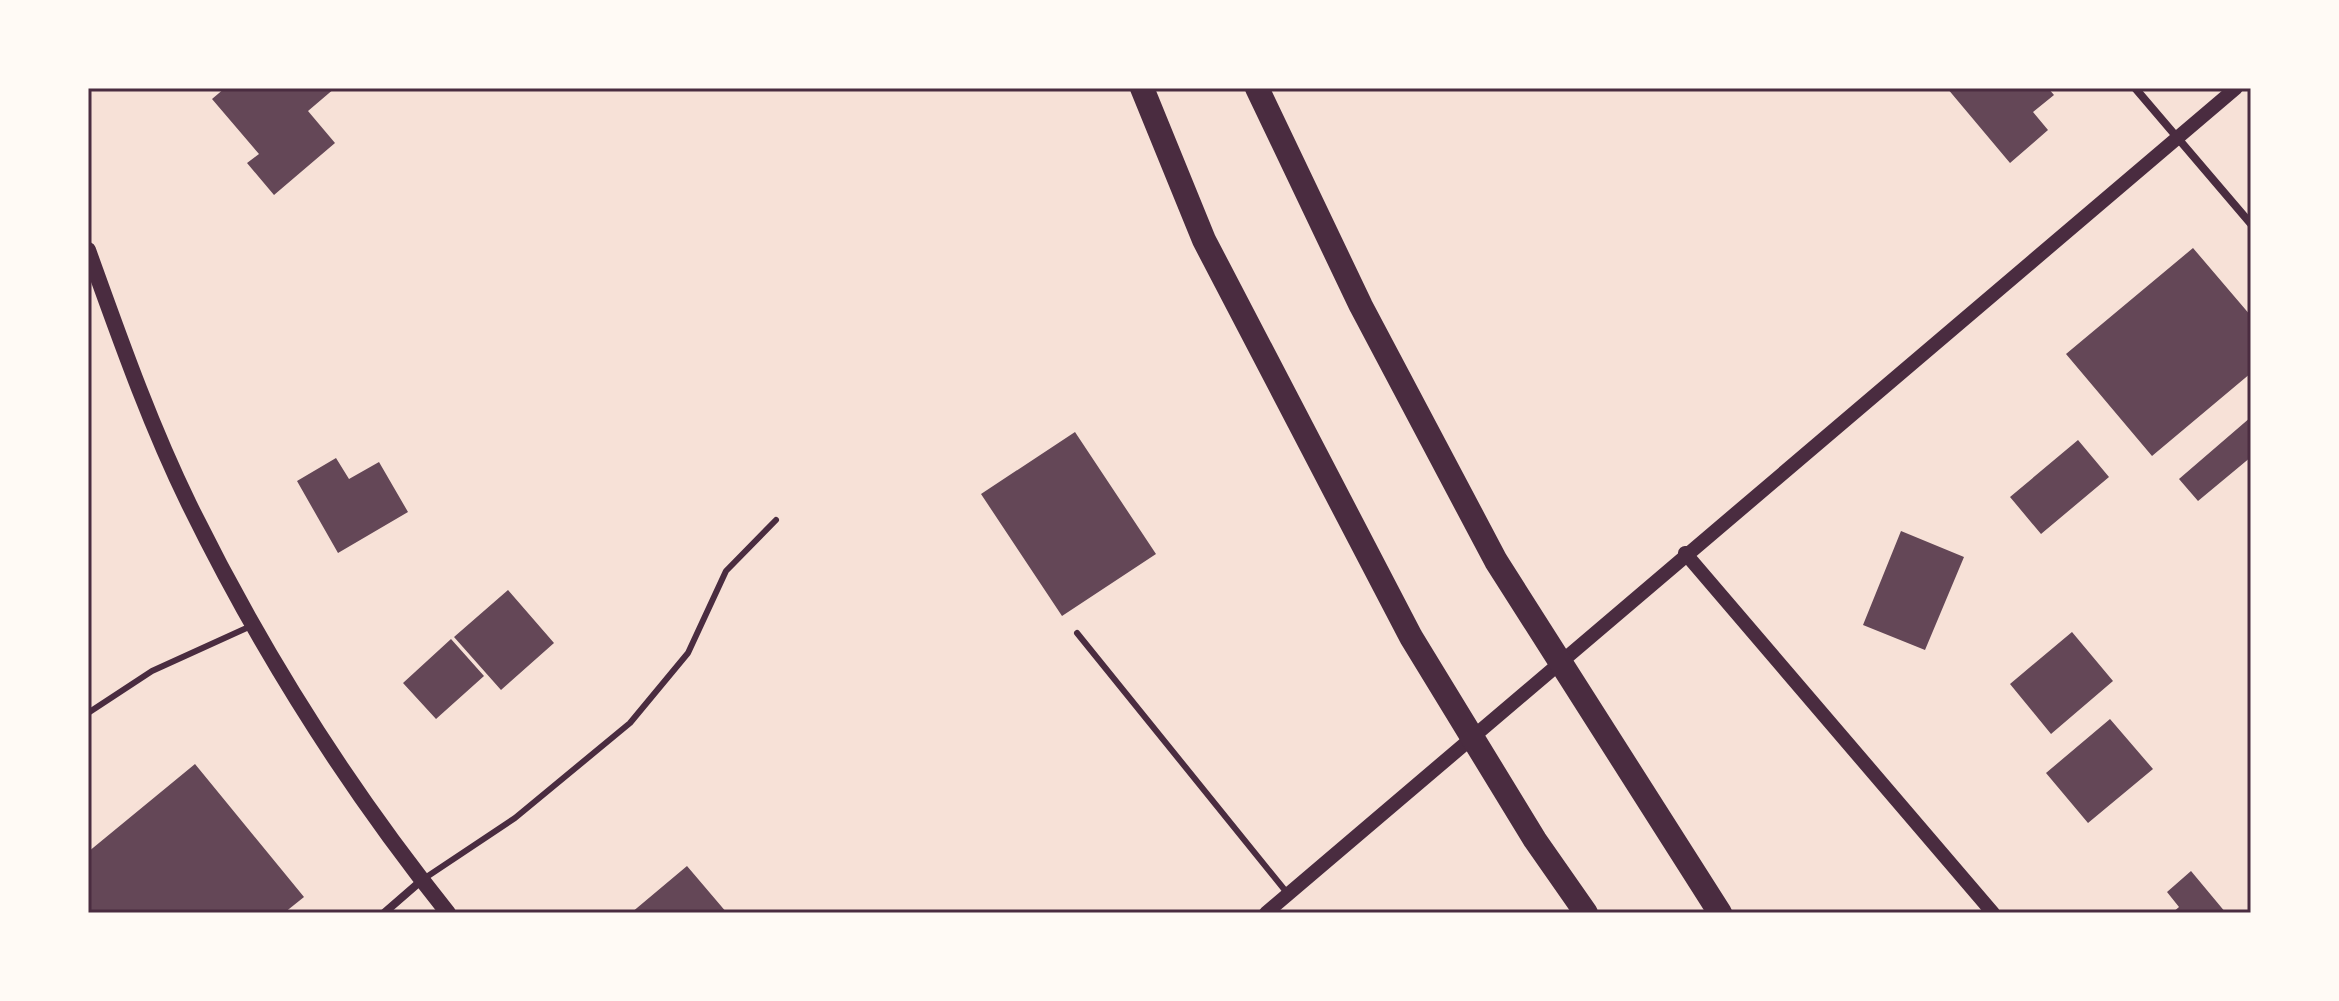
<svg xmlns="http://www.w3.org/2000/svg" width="2339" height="1001" font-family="'Zilla Slab',serif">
	<rect width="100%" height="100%" fill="#f7e1d7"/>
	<path fill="#644757" d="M225,88H335L308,111L335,143L274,195L247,163L259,154L212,99Z
		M1947,88H2048L2054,95L2033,112L2048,130L2010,163Z
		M2193,248L2251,316V373L2152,456L2066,354Z
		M2251,417V457L2198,501L2179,479Z
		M1075,432L1156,554L1062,616L981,494Z
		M2078,440L2109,477L2041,534L2010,497Z
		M336,458L349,479L379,462L408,512L338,553L297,481Z
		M1901,531L1964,557L1925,650L1863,625Z
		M508,590L554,643L501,690L454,637Z
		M2072,632L2113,681L2051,734L2010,684Z
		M451,639L484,676L436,719L403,683Z
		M2110,719L2153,769L2088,823L2046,773Z
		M195,764L304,897L284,913H88V852Z
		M687,866L727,913H631Z
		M2191,871L2226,913H2172L2179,907L2167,892Z"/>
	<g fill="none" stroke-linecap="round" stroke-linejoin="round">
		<path stroke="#4a2c40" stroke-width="6" d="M1077,633L1288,894
			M88,713L152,671L251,626
			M425,878L515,818L630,723L688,653L726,571L776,520"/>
		<path stroke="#4a2c40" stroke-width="8" d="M2135,88L2251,224
			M384,913L422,880"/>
		<path stroke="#4a2c40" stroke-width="14" d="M1685,553L1993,913
			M1266,913L2236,88"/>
		<path stroke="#4a2c40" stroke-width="16" d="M88,250C119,336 149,422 189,504C260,649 347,787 448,913"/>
		<path stroke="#4a2c40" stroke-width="24" d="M1142,88L1204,240L1411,637L1535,840L1586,913
			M1257,88L1361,306L1496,561L1720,913"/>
	</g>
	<rect width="2339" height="1001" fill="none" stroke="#fffaf5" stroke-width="180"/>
	<rect x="90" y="90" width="2159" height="821" fill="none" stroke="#4a2c40" stroke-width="3"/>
</svg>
